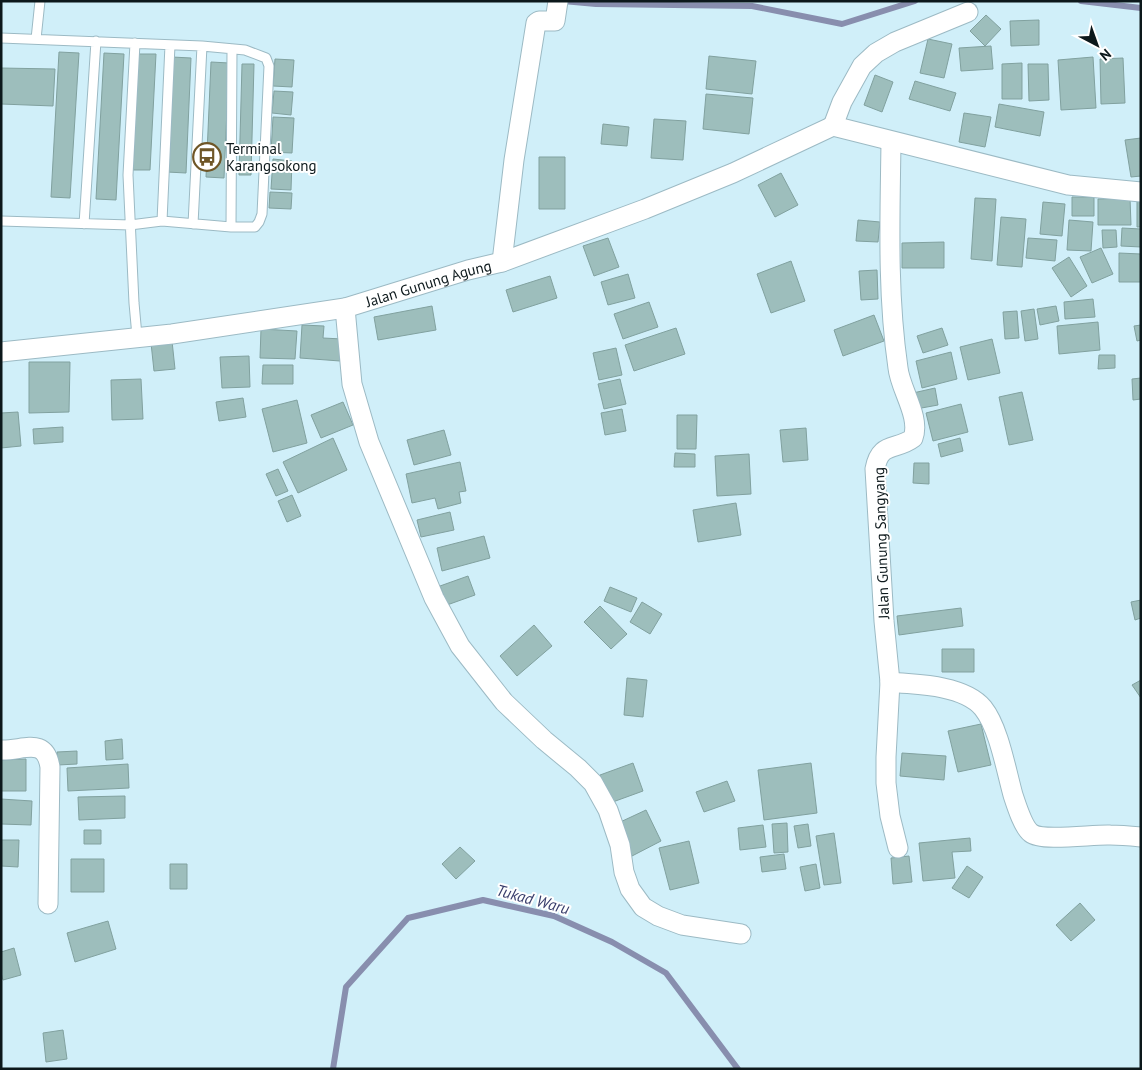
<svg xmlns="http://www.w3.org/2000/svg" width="1142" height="1070" font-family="'PT Sans',sans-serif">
	<rect width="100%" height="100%" fill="#d0eff9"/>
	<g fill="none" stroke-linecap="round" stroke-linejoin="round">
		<path stroke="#888eae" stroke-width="6" d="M563,1L596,4L752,6L842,24L915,1
			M1081,1L1141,8
			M333,1069L346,987L408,918L483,900L554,916L612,942L666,973L738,1069"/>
	</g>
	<path fill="#9dbebc" stroke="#81a19f" d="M986,15L1001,29L985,46L970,31Z
		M1039,20V45L1011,46L1010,21Z
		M928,39L952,44L944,78L920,73Z
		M991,46L993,69L961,71L959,48Z
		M59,52L79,53L70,198L51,197Z
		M104,53L124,54L116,200L96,199Z
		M138,54H156L150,170H133Z
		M709,56L756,61L752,94L706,89Z
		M172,57L191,58L186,173L167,172Z
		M1093,57L1096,108L1061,110L1058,60Z
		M1123,58L1125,103L1101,104L1100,59Z
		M275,59L294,60L292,87L273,86Z
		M211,62L229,63L224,178L206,177Z
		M1022,63V99H1002V64Z
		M242,64H254L251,175H239Z
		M1028,64H1048L1049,100L1029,101Z
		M1,68L55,69L53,106L1,104Z
		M875,75L893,82L882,112L864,105Z
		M915,81L956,93L950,111L909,99Z
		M274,91L293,92L291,115L272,113Z
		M706,94L753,98L749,134L703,129Z
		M999,104L1044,112L1040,136L995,127Z
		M964,113L991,117L985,147L959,142Z
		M273,117L294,118L292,153L271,152Z
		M654,119L686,121L683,160L651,158Z
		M603,124L629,127L627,146L601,144Z
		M1141,138V176L1131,177L1125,140Z
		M539,157H565V209H539Z
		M273,159L292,161L291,190L271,189Z
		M781,173L798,205L775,217L758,185Z
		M270,192L292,193L291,209L269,208Z
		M1072,197H1094V216H1072Z
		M975,198L996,199L992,261L971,259Z
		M1130,198L1131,225H1098V199Z
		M1137,199H1141V227H1137Z
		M1043,202L1065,204L1062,236L1040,234Z
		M1001,217L1026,219L1022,267L997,265Z
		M858,220L880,222L878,242L856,241Z
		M1069,220L1093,222L1091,251L1067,250Z
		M1122,228L1141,229V247L1121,246Z
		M1102,230H1116L1117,247L1103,248Z
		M608,238L619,267L594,276L583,246Z
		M1028,238L1057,240L1055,261L1026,258Z
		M944,242V268H902V243Z
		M1101,248L1113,274L1092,283L1080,257Z
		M1119,253L1141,254V282H1119Z
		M1069,257L1087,286L1071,297L1052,268Z
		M791,261L805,301L771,313L757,274Z
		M877,270L878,299L861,300L859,271Z
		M628,274L635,298L608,305L601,282Z
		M550,276L557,298L513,312L506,290Z
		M1093,299L1095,317L1065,319L1064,302Z
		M649,302L658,327L623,339L614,314Z
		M432,306L436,330L378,340L374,317Z
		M1056,306L1059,321L1040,325L1037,309Z
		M1034,309L1038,339L1025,341L1021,311Z
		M1017,311L1019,338L1005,339L1003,312Z
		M874,315L884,341L843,356L834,330Z
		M1098,322L1100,350L1059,354L1057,326Z
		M302,325L324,326L323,338L342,339L340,361L300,358Z
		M1141,325V340L1137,341L1134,326Z
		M676,328L685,354L634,371L625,345Z
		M942,328L948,345L923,353L917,336Z
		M261,329L297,331L295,359L260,358Z
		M992,339L1000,373L968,380L960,347Z
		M172,341L175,369L154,371L151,343Z
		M616,348L622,375L599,380L593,353Z
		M951,352L957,379L922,388L916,361Z
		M1099,355H1115V368L1098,369Z
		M249,356L250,387L222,388L220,357Z
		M29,362H70L69,412L29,413Z
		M263,365H293V384H262Z
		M1141,378V399L1133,400L1132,379Z
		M141,379L143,419L112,420L111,380Z
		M620,379L626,404L604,409L598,384Z
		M935,388L938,405L916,409L913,393Z
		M1022,392L1033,440L1009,445L999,397Z
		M243,398L246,417L219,421L216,402Z
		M297,400L307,443L273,452L262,409Z
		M343,402L353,425L321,438L311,415Z
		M961,404L968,432L933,441L926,413Z
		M622,409L626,431L605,435L601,413Z
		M18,412L21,446L1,448V413Z
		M677,415H697L696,449H677Z
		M63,427V442L34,444L33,429Z
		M806,428L808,460L783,462L780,430Z
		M444,430L451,455L414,465L407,440Z
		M333,438L347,470L298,493L283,462Z
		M960,438L963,451L941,457L938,444Z
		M675,453L695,454V467H674Z
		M749,454L751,494L717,496L715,456Z
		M460,462L466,491L459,492L461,503L438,509L435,498L412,503L406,474Z
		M914,463H929V484L913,483Z
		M278,469L288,491L276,496L266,474Z
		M292,495L301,516L287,522L278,501Z
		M736,503L741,535L698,542L693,510Z
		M450,512L454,530L421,537L417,520Z
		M484,536L490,558L442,571L437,548Z
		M468,576L475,595L447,605L440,586Z
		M610,587L637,598L631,612L604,601Z
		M1141,600V618L1135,620L1131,602Z
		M642,602L662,614L650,634L630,622Z
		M600,606L627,634L611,649L584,622Z
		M961,608L963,626L899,635L897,616Z
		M534,625L552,646L517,676L500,656Z
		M942,649H974V672H942Z
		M627,678L647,680L643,717L624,715Z
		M1141,680V698L1132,685Z
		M981,724L991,765L958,772L948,731Z
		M122,739L123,759L106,760L105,741Z
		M77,751V764L58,765L57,752Z
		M902,753L946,756L944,780L900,776Z
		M26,759V791H1V760Z
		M633,763L643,791L610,803L600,775Z
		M811,763L817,813L764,820L758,770Z
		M128,764L129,788L68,791L67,768Z
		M727,781L735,801L704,812L696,792Z
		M125,796V818L79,820L78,797Z
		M1,799L32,801L31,825L1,824Z
		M646,810L661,841L632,856L616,824Z
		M787,823L788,852L774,853L772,824Z
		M808,824L811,846L798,848L794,826Z
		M763,825L766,847L740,850L738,828Z
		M84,830H101V844H84Z
		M834,833L841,883L824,885L816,836Z
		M970,838L971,851L952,852L955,878L923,881L919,843Z
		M1,840H19L18,867L1,866Z
		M689,841L699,883L670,890L659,848Z
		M460,847L475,861L456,879L442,864Z
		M784,854L786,869L762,872L760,857Z
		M909,856L912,882L893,884L891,858Z
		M71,859H104V892H71Z
		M170,864H187V889H170Z
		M816,864L820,888L805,891L800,867Z
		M967,866L983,877L969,898L952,888Z
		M1080,903L1095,920L1071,941L1056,925Z
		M108,921L116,949L75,962L67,933Z
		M14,948L21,975L3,980L1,973V952Z
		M63,1030L67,1059L46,1062L43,1033Z"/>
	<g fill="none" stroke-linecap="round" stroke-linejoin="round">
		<defs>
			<path id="lane" d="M1,38L202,46L245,50L266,58L269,66L262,214L259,222L255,227H231L162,221L130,225L1,221
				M36,39L40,1
				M135,43L128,175L134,303L137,336
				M162,221L170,45
				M84,224L96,41
				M193,224L202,46
				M231,227L232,49"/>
			<g id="street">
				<path d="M833,126L1068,185L1141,192"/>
				<path d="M833,126L842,102L862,66L876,53L895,42L968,12"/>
				<path d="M891,142C890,217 887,293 898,368C900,389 921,417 913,438C896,451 880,441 875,469L884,621L890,682L886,757V783L890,816L898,848"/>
				<path d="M502,262L514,160L536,23L539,21H555L558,1"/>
				<path d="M345,308L352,384L369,442L434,598L460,646L504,702L544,740L578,768L593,783L608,810L620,845L624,872L630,889L643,907L658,916L682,925L741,934"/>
				<path id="s1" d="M1,352L172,334L345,308L468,270L502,262L645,209L733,173L833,126"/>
				<path d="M890,682C907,684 926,684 943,688C957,691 974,697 983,708C999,728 1006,770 1013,795C1016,804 1023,827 1031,833C1042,842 1094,834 1110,835C1120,835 1131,836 1141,837"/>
				<path d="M1,750C23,751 45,736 50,767L48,904"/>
			</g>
		</defs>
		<use href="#lane" stroke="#9cbac4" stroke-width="11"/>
		<use href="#street" stroke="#9cbac4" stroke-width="21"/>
		<use href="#lane" stroke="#fff" stroke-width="9"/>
		<use href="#street" stroke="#fff" stroke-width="19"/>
	</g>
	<defs>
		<symbol id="bus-ring" viewBox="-11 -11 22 22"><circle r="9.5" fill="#fff" stroke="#6f5627" stroke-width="1.5"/><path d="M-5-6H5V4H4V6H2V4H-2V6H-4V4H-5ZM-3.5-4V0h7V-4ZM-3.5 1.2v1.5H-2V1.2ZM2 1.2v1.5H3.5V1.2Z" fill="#6f5627"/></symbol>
	</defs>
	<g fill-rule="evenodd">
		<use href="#bus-ring" x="191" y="141" width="32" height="32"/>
	</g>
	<g text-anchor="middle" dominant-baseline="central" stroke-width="4" stroke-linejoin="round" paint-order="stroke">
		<g font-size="15" fill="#0c181b" stroke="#fff" text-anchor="start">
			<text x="226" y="148">Terminal<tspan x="226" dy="17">Karangsokong</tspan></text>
		</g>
		<g font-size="15" fill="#0c181b" stroke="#fff">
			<text stroke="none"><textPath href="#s1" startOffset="434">Jalan Gunung Agung</textPath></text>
			<text transform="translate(881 543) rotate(-92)">Jalan Gunung Sangyang</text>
		</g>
		<g font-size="16" font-style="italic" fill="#383d6b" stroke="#fff">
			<text transform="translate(533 899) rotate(15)">Tukad Waru</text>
		</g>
	</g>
	<rect width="1142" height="1070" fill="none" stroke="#0c181b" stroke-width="5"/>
	<g transform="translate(1097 45) rotate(139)" stroke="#ffffff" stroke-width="4" paint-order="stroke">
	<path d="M0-4L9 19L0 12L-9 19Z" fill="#0c181b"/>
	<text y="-8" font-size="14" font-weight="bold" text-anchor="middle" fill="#0c181b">N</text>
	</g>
</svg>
